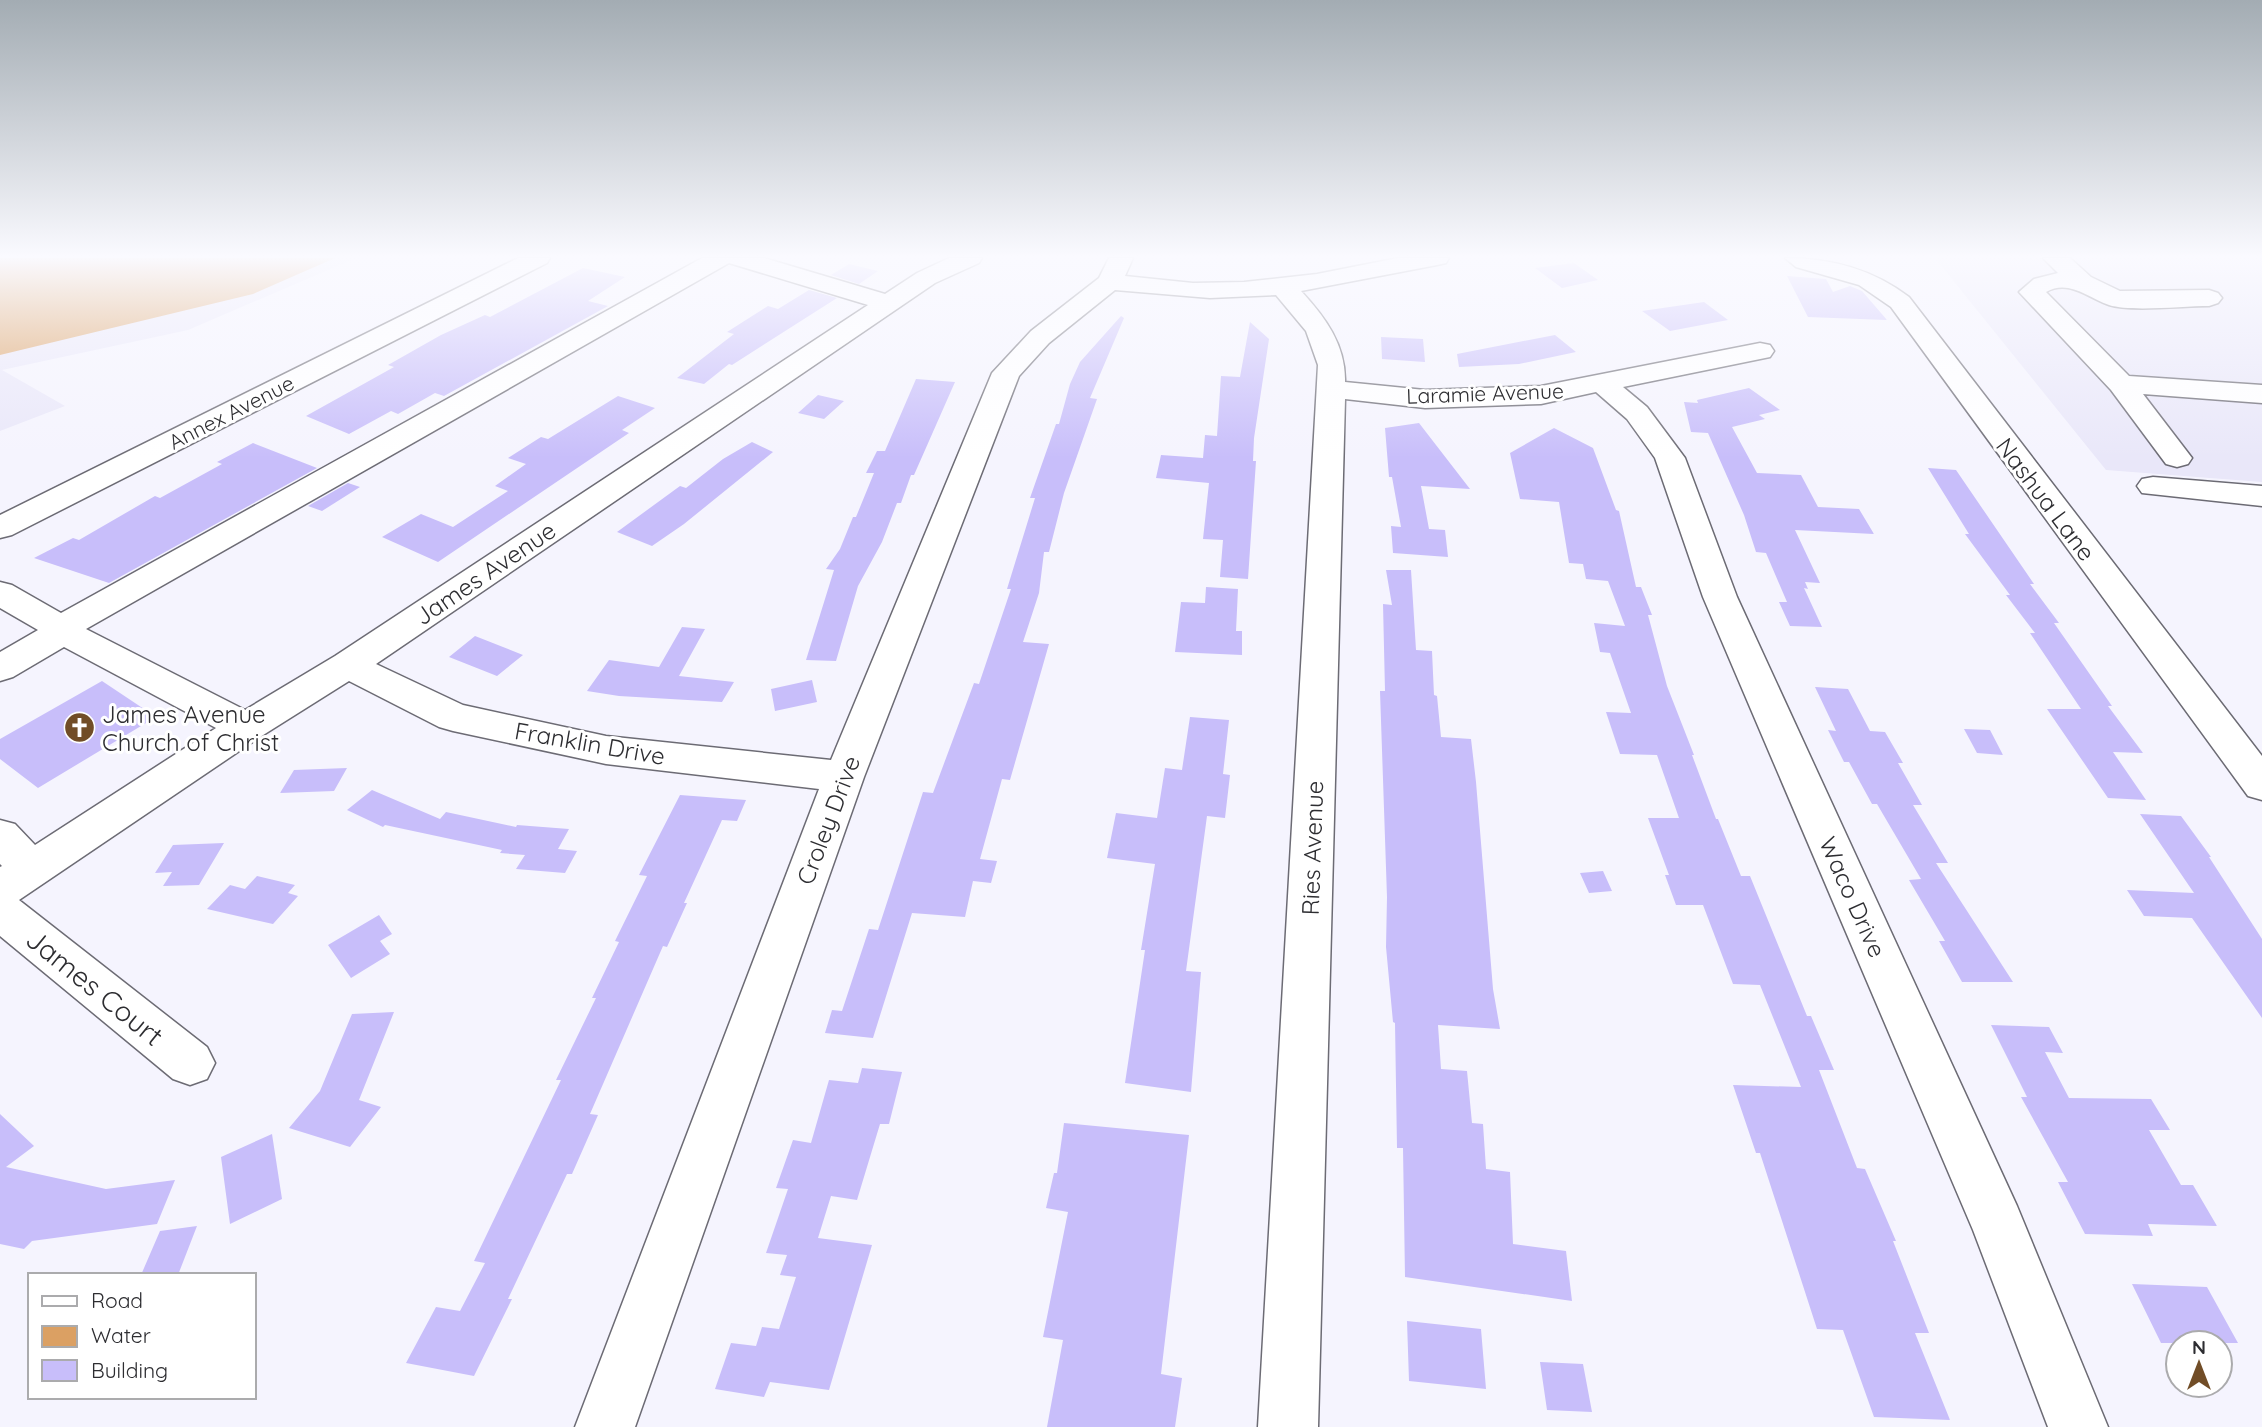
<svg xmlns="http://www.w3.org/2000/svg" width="2262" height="1427" font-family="Quicksand,sans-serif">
	<rect width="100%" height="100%" fill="#f5f4fe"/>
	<path fill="#e9e7f9" d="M0,258H356L188,330L2,370L65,406L0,431Z
		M1935,258H2262V482L2106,470Z"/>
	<path fill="#dba063" d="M0,258H335L253,294L0,355Z"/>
	<path fill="#c8befa" d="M1574,263L1598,280L1562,288L1535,268Z
		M849,264L878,271L859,284L831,275Z
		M583,268L625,277L588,301L608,306L444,396L435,393L398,414L391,411L349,434L306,416L394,367L388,365L441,335L485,315L490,317Z
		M1787,276L1826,279L1833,292L1850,286L1862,291L1887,320L1808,317Z
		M809,290L837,298L732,365L729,364L704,384L677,378L734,334L727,332L768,306L778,309Z
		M1704,302L1728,320L1670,331L1642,311Z
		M1121,316L1124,318L1090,398L1097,399L1064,493L1049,552H1044L1039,593L1023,642L1049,644L1010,780L1002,779L980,859L997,861L991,883L973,881L965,917L912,913L873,1038L825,1033L832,1010L842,1011L869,929L878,930L923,792L933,793L974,683L979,684L1011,589H1007L1035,498H1030L1056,424H1059L1070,384L1080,362Z
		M1250,322L1269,339L1254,438L1253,461H1256L1248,579L1220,577L1223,540L1203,539L1209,483L1156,478L1161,455L1203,458L1205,435L1217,436L1221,376L1240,377Z
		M1555,335L1576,352L1519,364L1459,367L1457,354Z
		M1381,337L1423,339L1425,362L1382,359Z
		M916,379L955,382L914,475H911L901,503H897L882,542L858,586L836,661L806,660L834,570L826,569L840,549L853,517H856L874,473H866L877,451H885Z
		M1749,388L1780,410L1759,415L1765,419L1732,427L1757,473L1801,475L1818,507L1859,509L1874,534L1795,530L1820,583L1805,582L1808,589L1804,588L1822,627L1790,626L1779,602H1787L1766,553L1756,552L1744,515L1708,433L1691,432L1684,402L1698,403L1697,400Z
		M818,395L844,401L824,419L798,413Z
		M618,396L655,408L622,430L629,433L438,562L382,537L421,514L453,527L508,491L495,486L526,464L508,458L541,437L548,439Z
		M1419,423L1470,489L1421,486L1429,529L1445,530L1448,557L1393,553L1391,526L1401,527L1392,477H1389L1385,428Z
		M1554,428L1593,448L1616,510L1619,511L1636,587H1641L1652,615H1648L1667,686L1694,755H1692L1716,819H1718L1741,876H1750L1807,1016H1811L1834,1070H1819L1857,1168L1865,1169L1896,1241H1893L1929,1333H1915L1950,1420L1874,1417L1843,1330L1817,1329L1760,1153H1756L1733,1085L1801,1087L1760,985L1733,984L1703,905H1676L1665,875H1669L1648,818H1679L1657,755L1620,754L1606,712L1631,713L1610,653L1600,652L1594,623L1625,626L1608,581L1586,579L1583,564L1569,563L1559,502L1520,499L1510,453Z
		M752,442L773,452L684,524L652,546L617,532L680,486L686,488L723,459Z
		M253,443L317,468L109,583L34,558L73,538L79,540L155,496L160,498L222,464L217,462Z
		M1928,468L1956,470L2034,584H2030L2059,623H2054L2112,706H2108L2143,753L2113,752L2146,800L2108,798L2047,709H2081L2030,633H2035L2006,595H2010L1965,534H1969Z
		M348,483L360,487L322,511L308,506Z
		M1386,570H1411L1416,650L1432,651L1434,695L1437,696L1441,737L1471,739L1476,782L1493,989L1500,1029L1438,1025L1441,1069L1467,1071L1472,1123L1483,1124L1486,1169L1510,1172L1513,1244L1566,1251L1572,1301L1405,1277L1403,1148H1397L1395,1023L1393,1022L1386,947L1387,897L1380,691H1385L1383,604L1392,605Z
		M1206,587L1238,589L1236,631H1242V655L1175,652L1181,602L1205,603Z
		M682,627L705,629L679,676L734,682L722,702L619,696L587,691L609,660L659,667Z
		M475,636L523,655L497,676L449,657Z
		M812,680L817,702L775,711L771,689Z
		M102,681L156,717L38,788L0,759V739Z
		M1815,687L1848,689L1870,731L1885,732L1903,763H1898L1922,805H1913L1948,863H1936L2013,982H1962L1939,941H1945L1909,880L1921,879L1877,804H1872L1849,762H1844L1828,730L1836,731Z
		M1190,717L1229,720L1223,774L1230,775L1225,818L1207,816L1186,971L1201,972L1191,1092L1125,1083L1145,950H1141L1155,864L1107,858L1116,813L1157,818L1165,768L1182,770Z
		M1964,729L1990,730L2003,755L1977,753Z
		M347,768L334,791L280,793L294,770Z
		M372,790L440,819L446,812L516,827L517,825L569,829L558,849L577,851L565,873L516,869L525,855L500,853L502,850L385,825L383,827L347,810Z
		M680,795L746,800L737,821L722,820L684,903H687L667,947L663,946L590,1114L598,1115L572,1174H567L508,1299H512L474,1376L406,1363L436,1307L460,1311L485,1263L474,1261L561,1080H556L596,998H592L619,942L615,941L647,876L639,875Z
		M2140,814L2181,816L2211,857H2209L2262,939V1018L2192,918L2144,916L2127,890L2194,893Z
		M224,843L199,885L163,886L172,872L155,873L173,845Z
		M1603,871L1612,891L1589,893L1580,873Z
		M257,876L295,885L288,893L298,896L273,924L207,909L230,885L245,889Z
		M379,915L392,934L380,941L390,954L351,978L328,945Z
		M394,1012L359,1100L381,1107L350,1147L289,1128L320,1091L352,1014Z
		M1991,1025L2049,1027L2063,1053L2045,1052L2069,1098L2151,1099L2170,1130H2149L2181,1185H2193L2217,1226L2148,1224L2153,1236L2085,1234L2058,1182H2068L2021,1097H2027Z
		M862,1068L902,1072L889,1124H880L857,1200L831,1196L818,1238L872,1245L829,1390L770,1382L764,1397L715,1389L731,1343L756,1346L762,1327L779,1329L796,1277L780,1275L787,1255L766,1253L788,1189L776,1188L793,1140L811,1143L829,1080L858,1083Z
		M0,1114L34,1146L6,1167L106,1189L175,1180L157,1224L32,1241L24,1249L0,1244Z
		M1064,1123L1189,1135L1161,1374L1182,1378L1175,1427H1047L1063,1340L1043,1337L1068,1212L1046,1208L1054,1173H1057Z
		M272,1134L282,1199L230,1224L221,1157Z
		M197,1226L178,1275H141L160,1231Z
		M2132,1284L2207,1287L2238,1343H2161Z
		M1407,1321L1481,1329L1486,1389L1409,1381Z
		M1540,1362L1583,1364L1592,1412L1547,1410Z"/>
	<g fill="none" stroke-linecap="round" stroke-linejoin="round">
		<defs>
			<path id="minor" d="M518,258H550L547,263L12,535L0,538V515Z
				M702,258H764L885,294L917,273L949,258H982L979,263L935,283L376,664L463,705L606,736L831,760L992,373L1031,331L1099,278L1109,258H1133L1125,276L1193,283L1244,282L1317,274L1398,258H1449L1446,263L1437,265L1301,291C1325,317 1346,345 1345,382L1425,390L1541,386L1760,343L1770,345L1774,351L1770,357L1623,387L1647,407L1685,458L1737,597L2017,1206L2108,1427H2048L1973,1230L1703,597L1655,458L1627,419L1596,392L1541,404L1425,408L1345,399L1318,1427H1258L1318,365L1306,331L1276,295L1210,298L1115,290L1049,343L1019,376L864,777L635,1427H575L819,789L606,764L453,731L439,727L349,681L260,737L19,900L207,1047L215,1063L207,1079L190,1085L173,1079L0,936V867L2,866L0,864V820L15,824L35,845L216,728L64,647L13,677L0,681V652L38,630L0,608V582L12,585L61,613ZM729,263L868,305L335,656L245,710L86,629Z
				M1785,258C1831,258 1872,269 1909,297L2262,756V800L2248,796L1891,307L1859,285L1796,267Z
				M2043,258H2070L2091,277L2120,291L2209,290L2218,293L2222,298L2218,303L2209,306C2184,306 2130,312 2109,305C2088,298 2069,279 2046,292L2129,376L2262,385V403L2143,394L2192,458L2188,464L2177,467L2166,464L2111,390L2019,292L2034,279L2058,273Z
				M2153,477L2262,486V506L2142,493L2137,486L2142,479Z"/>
		</defs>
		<use href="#minor" stroke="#6c6b74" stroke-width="3"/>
		<use href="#minor" fill="#fff" fill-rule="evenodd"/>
	</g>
	<linearGradient id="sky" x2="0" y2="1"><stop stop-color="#a3acb3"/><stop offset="0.56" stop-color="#fafaff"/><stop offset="1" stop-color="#fafaff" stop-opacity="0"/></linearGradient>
	<rect width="2262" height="458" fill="url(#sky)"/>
	<defs>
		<symbol id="church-disc" viewBox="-11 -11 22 22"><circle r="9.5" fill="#714d27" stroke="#fff"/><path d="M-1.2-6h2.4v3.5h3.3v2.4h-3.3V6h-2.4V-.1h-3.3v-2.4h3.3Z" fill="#fff"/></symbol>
	</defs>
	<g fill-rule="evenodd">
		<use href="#church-disc" x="62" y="710" width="35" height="35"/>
	</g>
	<g text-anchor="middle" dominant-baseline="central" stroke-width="6" stroke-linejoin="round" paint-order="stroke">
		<g font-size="21" fill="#2d2d31" stroke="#fff">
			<text transform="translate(1485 393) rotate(-2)">Laramie Avenue</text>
			<text transform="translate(231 412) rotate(-27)">Annex Avenue</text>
		</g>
		<g font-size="24" fill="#2d2d31" stroke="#fff">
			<text transform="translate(2046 499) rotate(53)">Nashua Lane</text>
			<text transform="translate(485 573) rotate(-34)">James Avenue</text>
			<text transform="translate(590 743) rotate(10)">Franklin Drive</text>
			<text transform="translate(828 820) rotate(-69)">Croley Drive</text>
			<text transform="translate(1312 848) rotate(-88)">Ries Avenue</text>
			<text transform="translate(1853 897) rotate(66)">Waco Drive</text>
		</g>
		<g font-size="24" fill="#2d2d31" stroke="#fff" text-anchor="start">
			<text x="102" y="714">James Avenue<tspan x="102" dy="28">Church of Christ</tspan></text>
		</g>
		<g font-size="28" fill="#2d2d31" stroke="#fff">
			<text transform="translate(95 987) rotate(39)">James Court</text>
		</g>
	</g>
	<rect x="28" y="1273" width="228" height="126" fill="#ffffff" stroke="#ababad" stroke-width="2"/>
	<rect x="42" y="1296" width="35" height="10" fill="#ffffff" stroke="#ababad" stroke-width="2"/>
	<text x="91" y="1308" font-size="21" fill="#2d2d31">Road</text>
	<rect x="42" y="1326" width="35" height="21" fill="#dba063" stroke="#ababad" stroke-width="2"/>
	<text x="91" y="1343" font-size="21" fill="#2d2d31">Water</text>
	<rect x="42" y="1360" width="35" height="21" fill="#c8befa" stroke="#ababad" stroke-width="2"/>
	<text x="91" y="1378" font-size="21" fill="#2d2d31">Building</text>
	<g transform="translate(2199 1364)"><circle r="33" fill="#ffffff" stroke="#ababad" stroke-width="2"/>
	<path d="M0-5L12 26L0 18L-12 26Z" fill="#714d27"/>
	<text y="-10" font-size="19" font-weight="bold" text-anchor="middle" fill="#2d2d31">N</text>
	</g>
</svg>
